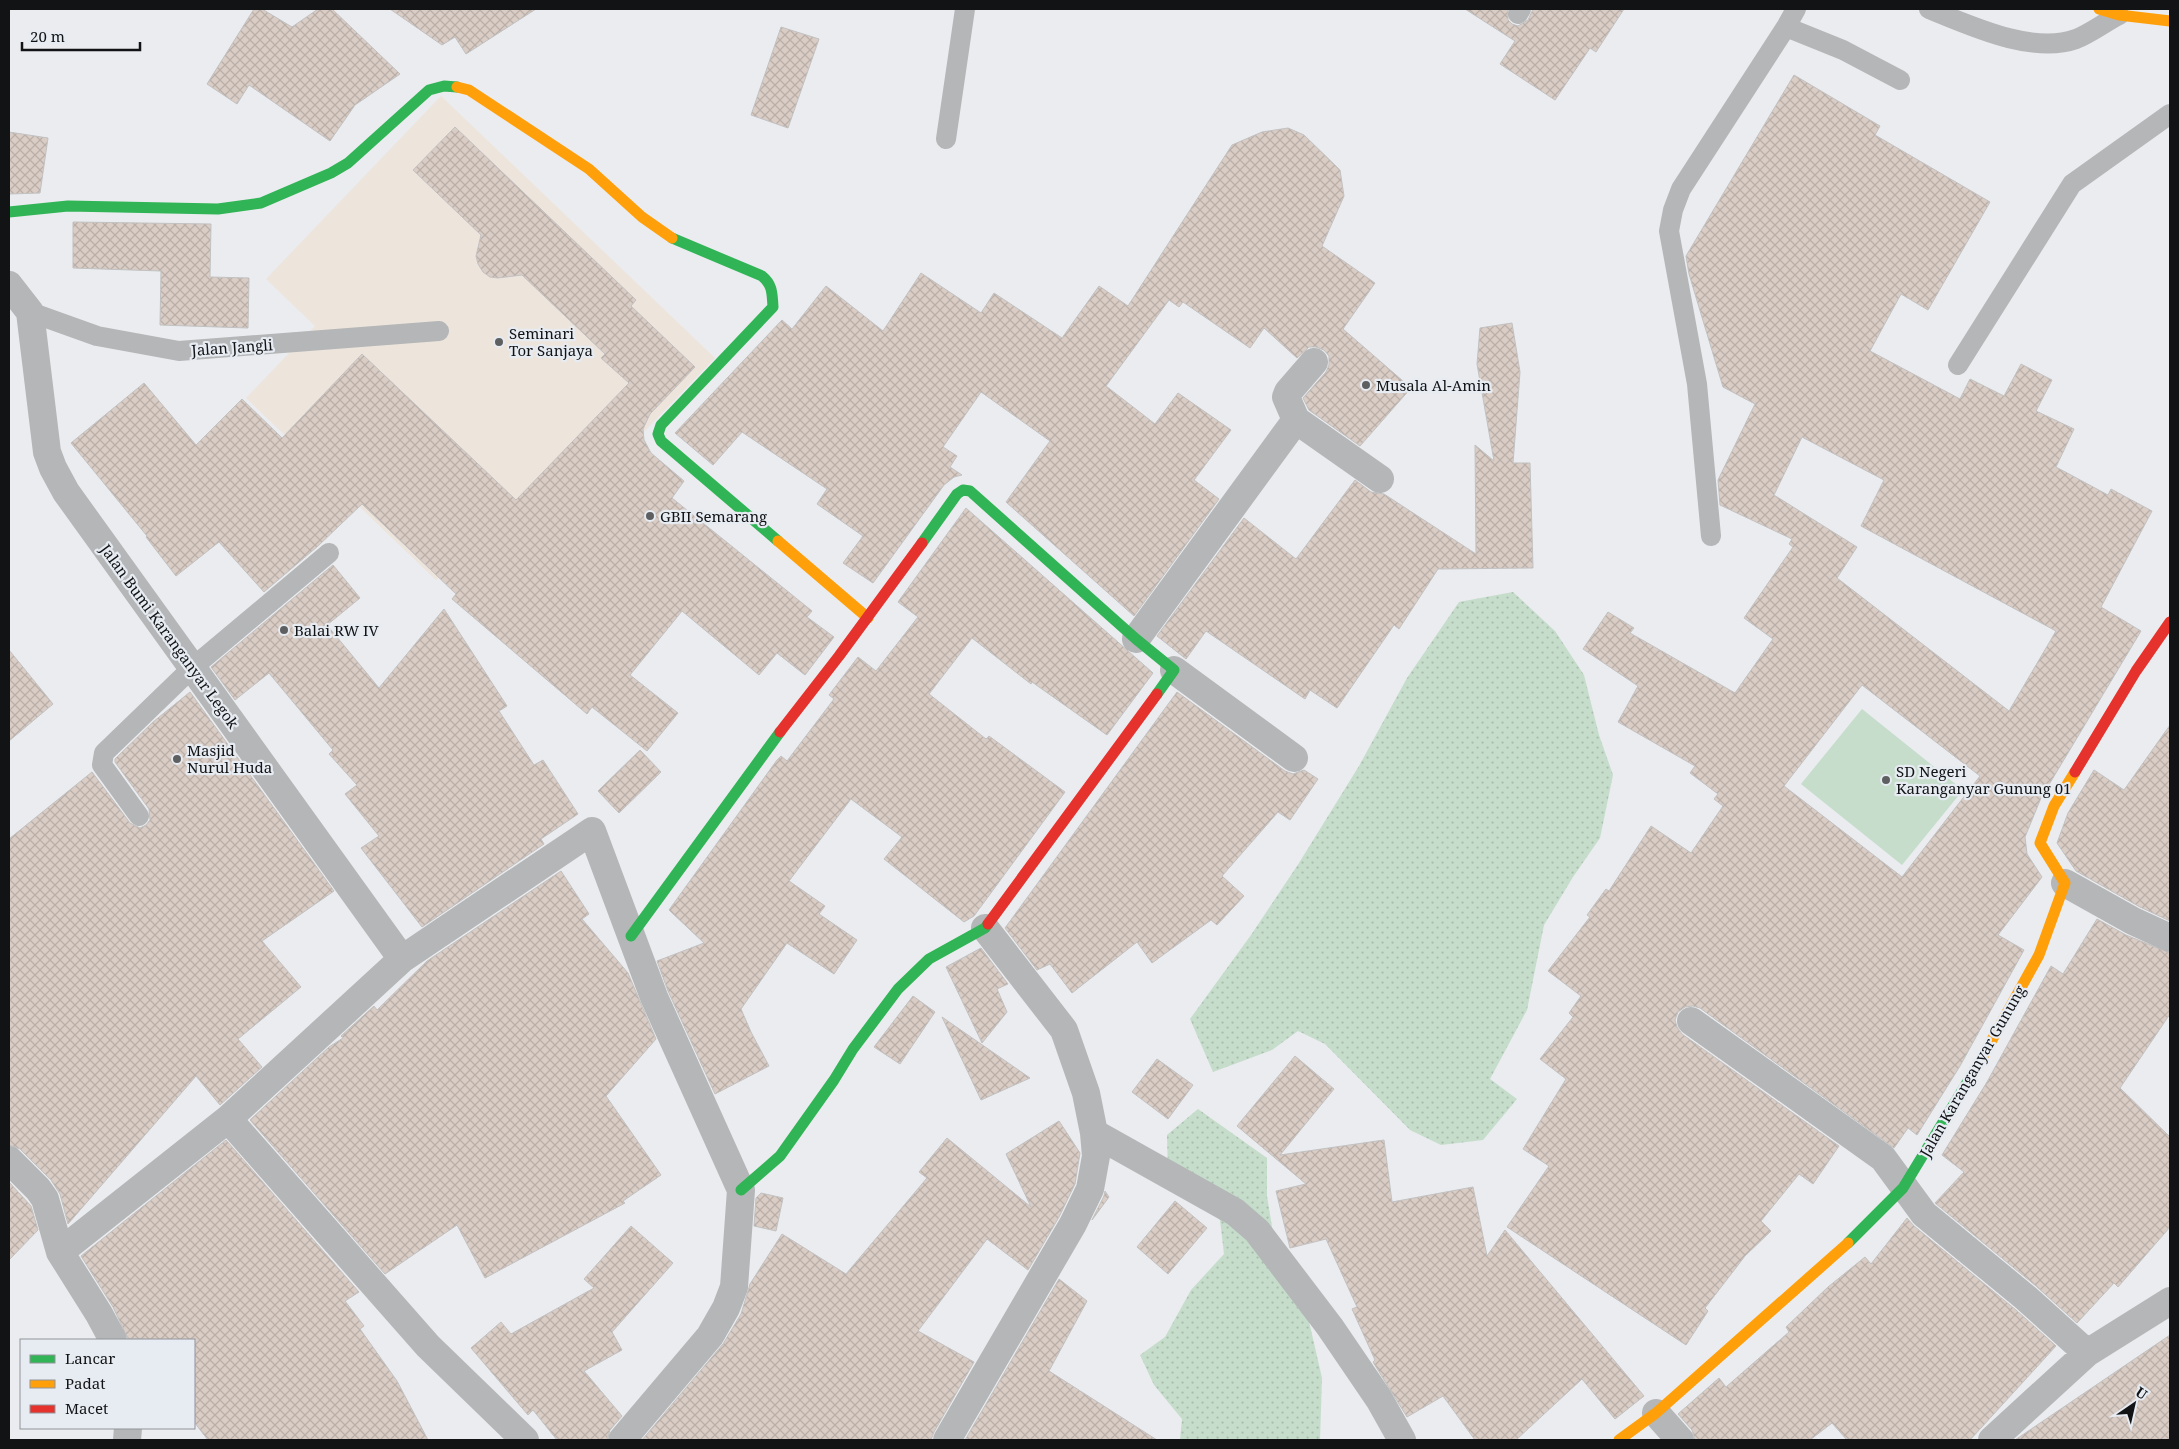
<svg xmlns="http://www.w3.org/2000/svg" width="2179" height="1449" font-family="'Noto Serif',serif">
	<defs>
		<pattern id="grass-dots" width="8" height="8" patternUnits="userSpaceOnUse" patternTransform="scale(1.25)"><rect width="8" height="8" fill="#c6ddcb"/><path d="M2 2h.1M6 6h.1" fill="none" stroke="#a9bdad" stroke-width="1.8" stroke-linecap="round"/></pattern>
		<pattern id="building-cross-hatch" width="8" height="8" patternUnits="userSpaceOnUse" patternTransform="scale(1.25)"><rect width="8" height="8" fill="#dacdc5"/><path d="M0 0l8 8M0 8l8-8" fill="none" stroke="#baafa8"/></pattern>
	</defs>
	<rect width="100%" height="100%" fill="#eaecef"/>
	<path fill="#ede4dc" d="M441,96L715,358L539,541L505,508L436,580L246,398L315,326L266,279Z"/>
	<path fill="url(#grass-dots)" d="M1513,592L1555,631L1584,675L1599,735L1613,775L1600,838L1573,877L1544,925L1527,1010L1490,1079L1517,1099L1483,1140L1441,1145L1410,1130L1325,1044L1298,1031L1272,1050L1213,1072L1190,1019L1251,935L1299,863L1359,766L1407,678L1459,602Z
		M1198,1109L1267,1158V1196L1277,1257L1308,1317L1322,1378L1320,1440H1180L1182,1419L1154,1385L1140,1355L1165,1337L1191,1290L1224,1254L1220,1220L1168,1173L1167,1135Z"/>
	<path fill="#c6ddcb" d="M1862,709L1963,790L1902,865L1801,784Z"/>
	<path fill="url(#building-cross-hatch)" stroke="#c2c1c2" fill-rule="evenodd" d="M254,9H262L292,27L318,9H332L400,74L355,105L330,141L249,85L237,104L207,84Z
		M390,9H536L466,54L455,37L442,45Z
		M1465,9H1508V20L1512,24L1518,26L1528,20L1533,9H1624L1596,52L1590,48L1555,100L1500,64L1515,41Z
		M781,27L819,39L788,128L751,115Z
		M1794,75L1880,126L1875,135L1990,202L1928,310L1901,294L1870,351L1960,399L1970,379L2004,396L2021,364L2052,380L2036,411L2074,429L2056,467L2108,495L2111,489L2152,511L2101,607L2141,631L2041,798L2025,837L2027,854L2042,877L1998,935L2024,950L1960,1066L1917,1135L1908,1128L1894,1148L1700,1008L1693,1006L1685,1007L1678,1012L1675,1020L1677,1027L1682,1034L1839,1146L1813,1184L1799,1174L1761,1221L1771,1231L1745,1256L1705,1308L1708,1311L1686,1345L1507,1227L1549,1166L1523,1149L1566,1079L1540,1059L1573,1017L1569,1013L1581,996L1548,971L1590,917L1587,915L1606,889L1609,891L1651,826L1691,853L1723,806L1714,799L1718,794L1690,773L1695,766L1618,722L1638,686L1583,649L1608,612L1634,628L1630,633L1735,693L1773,639L1744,618L1793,547L1789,544L1792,539L1720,505L1718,480L1755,404L1723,387L1689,274L1686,256ZM1802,437L1884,480L1861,526L2056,631L2009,711L1837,578L1857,547L1774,495ZM1862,685L1980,776L1902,877L1784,786Z
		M455,127L636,300L631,306L695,367L650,414L643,429L644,440L651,453L684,481L672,498L812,611L807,617L834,637L805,675L777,653L759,675L682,611L630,675L678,713L647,751L592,707L587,714L452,599L456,594L362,504L318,546L264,592L219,542L176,576L146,537L147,536L71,443L144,383L196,445L242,399L282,438L362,354L516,500L629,383L601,358L605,354L522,275L498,278L490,277L483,272L478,264L476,256L481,235L413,170Z
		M1288,128L1304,135L1340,170L1344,196L1322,246L1375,283L1343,329L1411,388L1360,446L1309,410L1303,398L1326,372L1329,365V356L1324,350L1316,347H1309L1297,358L1264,328L1250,348L1183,302L1179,307L1169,300L1106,386L1155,424L1178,393L1231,430L1194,480L1219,499L1134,616L1006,502L1050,441L981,392L943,447L957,456L950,467L962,475L954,477L944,485L873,583L843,563L863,536L817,504L827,489L742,432L713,465L675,433L782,320L792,329L826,286L883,331L921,273L981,313L994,293L1062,338L1099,286L1128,306L1232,145L1262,132Z
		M9,132L48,138L40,193L9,194Z
		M73,222L211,224L210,277L249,278L248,328L160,325L161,271L73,268Z
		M1512,323L1520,372L1513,463H1530L1533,568L1438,569L1399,629L1394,625L1337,708L1310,690L1305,699L1206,631L1186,659L1157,636L1244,518L1296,559L1355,480L1371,492L1384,494L1476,554L1475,445L1494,461L1477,364L1480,328Z
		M966,508L1153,673L1107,735L1032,682L1031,684L972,638L929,694L986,739L989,736L1065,792L974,916L964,922L884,859L902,837L851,799L789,881L825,906L819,914L857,940L834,974L787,943L741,1009L751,1032L769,1066L715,1094L668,991L657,961L704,943L669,910L777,760L781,756L787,761L834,699L829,695L858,657L876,671L918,617L898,602Z
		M333,565L360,598L327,625L379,688L444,609L507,706L499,711L534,765L543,760L578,814L541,839L544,844L422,927L361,848L379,836L345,794L357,785L329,754L333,750L269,673L235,700L211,667Z
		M9,650L53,704L9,741Z
		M190,692L334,891L262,941L301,987L238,1039L262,1067L220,1105L196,1076L68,1224L60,1194L51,1180L20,1149L9,1145V839L92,772L130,823L140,828L146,825L150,820L149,809L115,762V759L153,722Z
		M1177,692L1285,771L1293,774L1304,770L1318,779L1290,820L1278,812L1222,876L1244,896L1217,925L1211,920L1152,963L1137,942L1072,993L1050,964L1037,970L1005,928Z
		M2170,725V921L2140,907L2076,871L2057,843L2068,813L2094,770L2124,790Z
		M640,750L661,772L619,813L598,791Z
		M561,871L589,914L582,919L628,973L656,1039L606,1096L661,1175L623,1201L625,1203L485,1278L457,1225L385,1274L250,1120L329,1047L343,1038L341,1036L374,1006L377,1010L427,961Z
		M2097,919L2126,935L2170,953V1014L2120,1088L2170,1137V1227L2118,1287L2114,1283L2077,1323L2036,1286L1935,1203L1964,1172L1942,1155L1987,1082L2051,966L2063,974Z
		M981,948L1008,984L997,989L1007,1012L982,1043L946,967Z
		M913,996L935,1012L900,1064L874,1047Z
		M942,1017L1030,1078L981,1100Z
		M1295,1056L1334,1089L1280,1155L1384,1140L1392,1202L1473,1187L1487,1256L1505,1230L1644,1396L1615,1419L1582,1379L1516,1440H1475L1443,1396L1407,1417L1373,1362L1375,1360L1352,1309L1357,1307L1326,1239L1290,1248L1276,1191L1306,1184L1237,1126Z
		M1157,1059L1193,1085L1168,1119L1132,1092Z
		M1059,1121L1080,1153L1075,1184L1059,1217L1028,1270L987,1239L918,1331L974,1362L934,1432L931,1440H642L723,1344L741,1314L750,1284L782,1234L846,1274L927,1178L919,1172L947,1138L1031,1207L1006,1154Z
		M226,1140L359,1292L345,1301L364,1326L360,1329L397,1381L428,1440H208L194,1422V1340L128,1339L113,1307L81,1256Z
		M9,1182L31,1206L38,1230L9,1260Z
		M1105,1191L1109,1197L1092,1220L1104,1196Z
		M761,1193L783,1198L776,1231L754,1226L756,1198Z
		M1175,1201L1207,1228L1168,1274L1137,1247Z
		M1907,1218L1914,1226L2016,1310L2056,1346L1970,1440H1847L1832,1423L1810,1440H1695L1692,1430L1678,1414L1719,1378L1726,1387L1789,1332L1786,1327L1828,1287L1865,1257L1871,1264Z
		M631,1226L673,1263L612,1332L622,1350L584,1371L622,1416L610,1430L607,1440H557L533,1410L528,1415L471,1348L501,1322L511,1334L594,1288L584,1279Z
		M1059,1279L1087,1301L1049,1371L1157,1440H965Z
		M2170,1335V1440H2015Z"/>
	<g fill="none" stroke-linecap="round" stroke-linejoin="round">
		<path stroke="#b4b6b7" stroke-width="20" d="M1796,9L1786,27L1843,50L1900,80
			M1929,9C1969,25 2032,55 2076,39C2091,33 2105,22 2119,15
			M1518,14L1521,9
			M946,139L965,9
			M30,312L97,336L179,351L439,331
			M1958,365L2072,184L2170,114
			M1711,536L1697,384L1669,231L1673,210L1681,189L1786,27
			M139,816L102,765L104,753L192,668L329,553"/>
		<path stroke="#b4b6b7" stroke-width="28" d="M9,285L30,312L47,452L53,468L66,492L402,959
			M1296,420L1286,397L1288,392L1314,362
			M1136,639L1296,420L1380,479
			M1174,670L1294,758
			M2065,883L2133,921L2170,938
			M1691,1021L1883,1158L1924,1214L2026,1298L2087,1353
			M228,1119L428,1346L525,1440
			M1094,1133L1235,1212L1257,1231L1330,1327L1379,1399L1402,1440
			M9,1160L38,1189L45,1199L60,1252L99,1314L113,1340
			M60,1252L228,1119L402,959L592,831L654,997L741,1190L734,1287L726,1308L710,1336L622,1440
			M1656,1413L1680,1440
			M127,1440L128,1428
			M947,1440L1073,1224L1090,1189L1096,1156L1094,1133L1086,1093L1064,1030L985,928
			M1992,1440L2087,1353L2170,1301"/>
		<path stroke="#30b455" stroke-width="11" d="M9,212L68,206L218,209L261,203L331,173L348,163L429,90L444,86L457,87
			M672,238L762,276C773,285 772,294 773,307L661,425L658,434L661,441L778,541
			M922,543L957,494L963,490L970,491L1136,639L1174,670L1157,694
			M631,936L780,732
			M741,1190L780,1156L834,1080L853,1049L898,989L929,959L985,928L988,924
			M1848,1243L1903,1188L1982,1058"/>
		<path stroke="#ff9f0a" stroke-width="11" d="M2099,9L2119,15L2170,21
			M457,87L469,90L589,169L642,217L672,238
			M778,541L868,618
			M1982,1058L2039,955L2065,883L2040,843L2054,806L2075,772
			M1619,1440L1656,1413L1848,1243"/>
		<path stroke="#e5322d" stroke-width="11" d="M780,732L839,656L922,543
			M2075,772L2136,671L2170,622
			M988,924L1157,694"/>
	</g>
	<g fill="#5d5f61" stroke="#e7ebf2" stroke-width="2">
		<circle cx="499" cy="342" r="5"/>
		<circle cx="1366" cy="385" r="5"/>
		<circle cx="650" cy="516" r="5"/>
		<circle cx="284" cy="630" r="5"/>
		<circle cx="177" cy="759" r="5"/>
		<circle cx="1886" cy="780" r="5"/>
	</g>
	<g text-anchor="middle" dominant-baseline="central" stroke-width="4.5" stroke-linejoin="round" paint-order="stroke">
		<g font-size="15" fill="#111315" stroke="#e7ebf2" text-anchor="start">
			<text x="509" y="333">Seminari<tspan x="509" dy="17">Tor Sanjaya</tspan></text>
			<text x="1376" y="385">Musala Al-Amin</text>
			<text x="660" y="516">GBII Semarang</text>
			<text x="294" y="630">Balai RW IV</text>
			<text x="187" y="750">Masjid<tspan x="187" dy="17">Nurul Huda</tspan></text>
			<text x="1896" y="771">SD Negeri<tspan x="1896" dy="17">Karanganyar Gunung 01</tspan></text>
		</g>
		<g font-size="15" fill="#111315" stroke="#e7ebf2">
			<text transform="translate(232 347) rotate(-4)">Jalan Jangli</text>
			<text transform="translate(170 636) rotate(54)">Jalan Bumi Karanganyar Legok</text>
			<text transform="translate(1972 1071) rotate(-60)">Jalan Karanganyar Gunung</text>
		</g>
	</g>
	<rect width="2179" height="1449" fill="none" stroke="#111315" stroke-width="20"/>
	<rect x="20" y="1339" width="175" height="90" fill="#e7ebf2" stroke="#91959a"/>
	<rect x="30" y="1355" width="25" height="8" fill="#30b455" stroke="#91959a"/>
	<text x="65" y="1364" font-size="15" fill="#111315">Lancar</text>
	<rect x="30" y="1380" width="25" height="8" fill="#ff9f0a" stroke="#91959a"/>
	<text x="65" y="1389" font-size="15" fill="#111315">Padat</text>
	<rect x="30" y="1405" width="25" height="8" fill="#e5322d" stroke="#91959a"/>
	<text x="65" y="1414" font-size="15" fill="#111315">Macet</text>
	<g transform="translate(2134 1404) rotate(34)" stroke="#e7ebf2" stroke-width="4" paint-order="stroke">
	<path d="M0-4L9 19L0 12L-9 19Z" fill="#111315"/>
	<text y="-8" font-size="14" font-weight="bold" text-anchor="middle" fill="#111315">U</text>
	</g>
	<path d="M22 42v8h118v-8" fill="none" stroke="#111315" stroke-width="2.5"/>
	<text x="30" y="42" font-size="15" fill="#111315" stroke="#e7ebf2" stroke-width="4" paint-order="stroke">20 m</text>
</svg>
